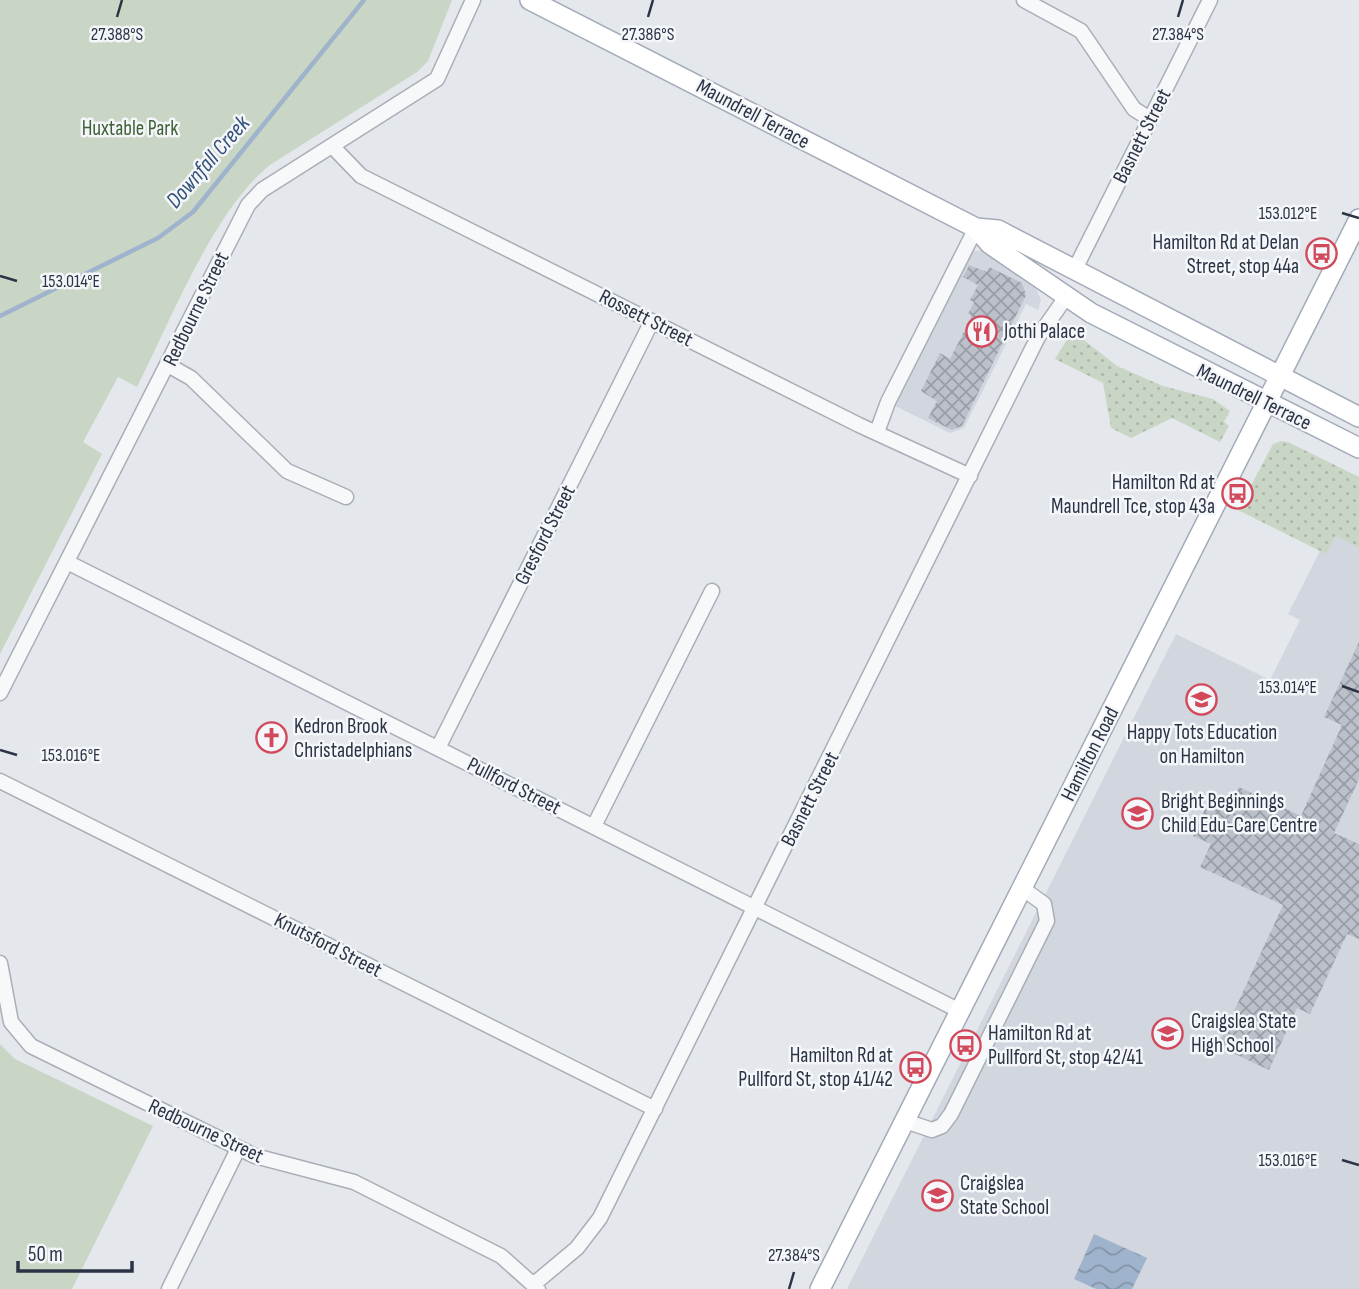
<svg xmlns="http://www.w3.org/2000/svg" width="1359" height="1289" font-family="'Sofia Sans Condensed',sans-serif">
	<defs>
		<pattern id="grass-dots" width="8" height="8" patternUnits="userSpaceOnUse" patternTransform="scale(1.75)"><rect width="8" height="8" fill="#c9d6c5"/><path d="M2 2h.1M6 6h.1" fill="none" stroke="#adb8ab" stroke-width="1.8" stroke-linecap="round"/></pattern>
		<pattern id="water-waves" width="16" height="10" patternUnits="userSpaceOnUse" patternTransform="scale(1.75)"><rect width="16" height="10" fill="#9fb4cc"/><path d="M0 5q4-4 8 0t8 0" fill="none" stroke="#8293a7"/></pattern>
		<pattern id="building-cross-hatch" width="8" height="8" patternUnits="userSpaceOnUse" patternTransform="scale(1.75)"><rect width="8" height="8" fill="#bbc0ca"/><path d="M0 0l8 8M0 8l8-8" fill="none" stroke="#989da6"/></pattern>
	</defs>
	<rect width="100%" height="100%" fill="#e4e7ec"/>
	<path fill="#d2d6de" d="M983,250L1035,286L1041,300L1038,310L1026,304L964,428L950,433L893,405L969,256L974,251Z
		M1335,536L1359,548V1289H847L1176,634L1270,680L1300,620L1288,614L1320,551L1326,553Z"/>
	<path fill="url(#grass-dots)" d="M1080,337L1117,366L1163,386L1213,399L1230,411L1224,422L1229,426L1220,442L1172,418L1131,438L1111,428L1103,383L1055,359L1068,338Z
		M1281,441L1288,442L1359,477V548L1335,536L1326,554L1238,510L1273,444Z"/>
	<path fill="#c9d6c5" d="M0,0H452L428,61L417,72L270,165C213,211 171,320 137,387L118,377L83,442L102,454L0,654Z
		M0,1044L15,1059L153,1126L72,1289H0Z"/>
	<path fill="url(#water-waves)" d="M1094,1234L1147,1258L1132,1289H1096L1074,1279Z"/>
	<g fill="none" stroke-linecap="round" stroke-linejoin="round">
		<path stroke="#9fb4cc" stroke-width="4.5" d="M0,316L158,238L193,212L364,0"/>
	</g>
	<path fill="url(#building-cross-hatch)" d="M969,265L987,272L989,267L1022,283L1026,295L962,426L952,430L928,418L937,401L921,391L940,353L950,359L972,316L968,314L974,302L970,300L978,285L963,277Z
		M1359,642V779L1334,833L1359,844V939L1347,934L1310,1014L1297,1008L1269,1070L1218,1046L1283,905L1200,867L1211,844L1193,836L1210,798L1230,807L1239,787L1301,816L1342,725L1324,717Z"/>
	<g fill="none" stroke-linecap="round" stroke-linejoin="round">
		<defs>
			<path id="minor" d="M1024,0L1081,31L1134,109L1150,119
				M332,146L361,176L859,425L970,476
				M1074,271L1210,0
				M168,365L191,378L287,471L346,497
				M877,432L888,402L976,228
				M67,562L960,1011
				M0,693L248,205L262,190L437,79L473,0
				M438,748L652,321
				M0,781L655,1109
				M594,826L712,591
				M0,963L11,1022L31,1046L255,1156L354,1182L501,1256L538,1289
				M905,1121L932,1130L942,1126L951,1114L1047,921L1044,904L1022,888
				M534,1284L577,1248L600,1218L1038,337L1066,297
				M169,1289L238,1149"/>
			<path id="major" d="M530,0L976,228L990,244L1091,313L1359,448
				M976,228L998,230L1359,417
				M820,1289L1359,219"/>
		</defs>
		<use href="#minor" stroke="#a9aeb7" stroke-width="17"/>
		<use href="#major" stroke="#a3abb8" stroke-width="22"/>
		<use href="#minor" stroke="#f7f8fa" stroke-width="14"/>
		<use href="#major" stroke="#fff" stroke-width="19"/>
	</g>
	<path fill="none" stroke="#2b3445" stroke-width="2.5" d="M117,17L122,0M648,17L653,0M1178,17L1183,0M1342,213L1359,218M0,276L17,281M1342,686L1359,692M0,750L17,755M1342,1160L1359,1165M789,1289L794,1272"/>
	<defs>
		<symbol id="bus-ring" viewBox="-11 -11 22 22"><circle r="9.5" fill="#f4f6f9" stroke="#d1495b" stroke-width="1.5"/><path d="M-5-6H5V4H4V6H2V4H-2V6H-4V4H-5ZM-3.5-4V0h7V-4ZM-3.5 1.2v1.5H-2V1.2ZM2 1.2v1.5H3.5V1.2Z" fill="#d1495b"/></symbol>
		<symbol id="restaurant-ring" viewBox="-11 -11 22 22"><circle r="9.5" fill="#f4f6f9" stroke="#d1495b" stroke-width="1.5"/><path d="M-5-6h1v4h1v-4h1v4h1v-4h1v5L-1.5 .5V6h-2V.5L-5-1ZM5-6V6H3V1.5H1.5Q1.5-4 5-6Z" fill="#d1495b"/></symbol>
		<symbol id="school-ring" viewBox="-11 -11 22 22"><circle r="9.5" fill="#f4f6f9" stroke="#d1495b" stroke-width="1.5"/><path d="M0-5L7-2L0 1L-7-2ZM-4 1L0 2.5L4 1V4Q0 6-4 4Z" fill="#d1495b"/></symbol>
		<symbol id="church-ring" viewBox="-11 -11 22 22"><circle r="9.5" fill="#f4f6f9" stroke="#d1495b" stroke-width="1.5"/><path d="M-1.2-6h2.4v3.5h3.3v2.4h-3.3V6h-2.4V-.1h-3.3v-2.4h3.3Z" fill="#d1495b"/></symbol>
	</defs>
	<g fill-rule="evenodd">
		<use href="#bus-ring" x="1304" y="236" width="35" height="35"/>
		<use href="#restaurant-ring" x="964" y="314" width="35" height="35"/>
		<use href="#bus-ring" x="1220" y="476" width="35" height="35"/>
		<use href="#school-ring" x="1184" y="682" width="35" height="35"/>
		<use href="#church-ring" x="254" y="720" width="35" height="35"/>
		<use href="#school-ring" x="1120" y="796" width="35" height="35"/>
		<use href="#school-ring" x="1150" y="1016" width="35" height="35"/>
		<use href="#bus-ring" x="948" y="1028" width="35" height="35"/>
		<use href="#bus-ring" x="898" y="1050" width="35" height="35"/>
		<use href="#school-ring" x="920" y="1178" width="35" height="35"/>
	</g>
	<g text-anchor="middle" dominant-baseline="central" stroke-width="5" stroke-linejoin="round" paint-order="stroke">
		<g font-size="21" fill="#2b3445" stroke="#f4f6f9">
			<text transform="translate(753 114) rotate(28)">Maundrell Terrace</text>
			<text transform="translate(1142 136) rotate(-63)">Basnett Street</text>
			<text transform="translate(196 309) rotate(-64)">Redbourne Street</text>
			<text transform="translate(646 318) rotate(27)">Rossett Street</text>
			<text transform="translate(1254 397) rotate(26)">Maundrell Terrace</text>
			<text transform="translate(545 535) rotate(-63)">Gresford Street</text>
			<text transform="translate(1090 754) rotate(-63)">Hamilton Road</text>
			<text transform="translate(514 786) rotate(27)">Pullford Street</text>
			<text transform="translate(810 799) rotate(-63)">Basnett Street</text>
			<text transform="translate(328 945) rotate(27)">Knutsford Street</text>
			<text transform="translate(206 1131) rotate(25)">Redbourne Street</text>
		</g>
		<g font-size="21" fill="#3f6138" stroke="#f4f6f9">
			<text x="130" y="128">Huxtable Park</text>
		</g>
		<g font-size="21" fill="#2b3445" stroke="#f4f6f9" text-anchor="start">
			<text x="1299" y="242" text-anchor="end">Hamilton Rd at Delan<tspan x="1299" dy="24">Street, stop 44a</tspan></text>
			<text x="1004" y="331">Jothi Palace</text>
			<text x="1215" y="482" text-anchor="end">Hamilton Rd at<tspan x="1215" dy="24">Maundrell Tce, stop 43a</tspan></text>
			<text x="294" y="726">Kedron Brook<tspan x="294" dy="24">Christadelphians</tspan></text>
			<text x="1202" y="732" text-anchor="middle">Happy Tots Education<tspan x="1202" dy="24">on Hamilton</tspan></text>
			<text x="1161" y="801">Bright Beginnings<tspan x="1161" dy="24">Child Edu-Care Centre</tspan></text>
			<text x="1191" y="1021">Craigslea State<tspan x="1191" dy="24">High School</tspan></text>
			<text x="988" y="1033">Hamilton Rd at<tspan x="988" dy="24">Pullford St, stop 42/41</tspan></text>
			<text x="893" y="1055" text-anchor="end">Hamilton Rd at<tspan x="893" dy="24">Pullford St, stop 41/42</tspan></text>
			<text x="960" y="1183">Craigslea<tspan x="960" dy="24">State School</tspan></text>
		</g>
		<g font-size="23" font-style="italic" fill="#34527a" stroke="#f4f6f9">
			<text transform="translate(208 162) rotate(-49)">Downfall Creek</text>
		</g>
	</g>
	<g font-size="18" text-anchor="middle" fill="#2b3445" stroke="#f4f6f9" stroke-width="5" stroke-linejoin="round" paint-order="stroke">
		<text x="117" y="40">27.388°S</text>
		<text x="648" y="40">27.386°S</text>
		<text x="1178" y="40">27.384°S</text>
		<text x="1288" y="219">153.012°E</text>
		<text x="71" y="287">153.014°E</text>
		<text x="1288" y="693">153.014°E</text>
		<text x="71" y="761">153.016°E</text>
		<text x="1288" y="1166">153.016°E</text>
		<text x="794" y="1261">27.384°S</text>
	</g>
	<path d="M18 1261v10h114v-10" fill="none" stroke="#2b3445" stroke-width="3.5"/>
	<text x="28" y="1261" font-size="21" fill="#2b3445" stroke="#f4f6f9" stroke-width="5" paint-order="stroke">50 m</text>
</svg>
